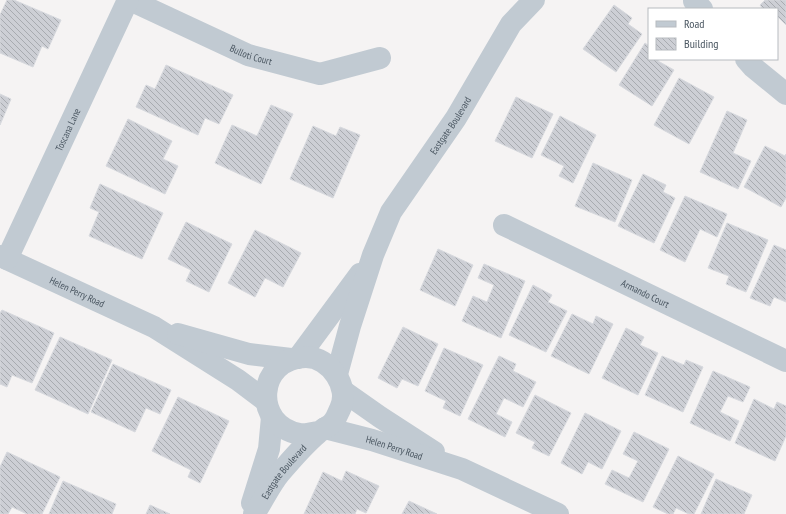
<svg xmlns="http://www.w3.org/2000/svg" width="786" height="514" font-family="'PT Sans Narrow',sans-serif">
	<defs>
		<pattern id="building-back-hatch" width="6" height="6" patternUnits="userSpaceOnUse"><rect width="6" height="6" fill="#cdcfd5"/><path d="M-1 5l2 2M0 0l6 6M5-1l2 2" fill="none" stroke="#a8abb0"/></pattern>
	</defs>
	<rect width="100%" height="100%" fill="#f5f3f3"/>
	<path fill="url(#building-back-hatch)" stroke="#d7d9de" d="M7,0H14L61,20L48,49L42,46L33,67L0,53V15Z
		M765,0H786V25L778,17L777,18V9H763L760,5Z
		M614,5L632,18L628,24L642,34L616,72L583,49Z
		M645,43L649,46V59H659L658,61L674,70L652,106L619,85Z
		M166,65L233,95L219,124L205,118L198,135L136,107L146,85L155,89Z
		M679,78L714,97L689,144L654,125Z
		M0,94L11,99L0,125Z
		M516,97L553,114L532,158L495,141Z
		M271,105L293,114L261,184L215,163L232,125L257,136Z
		M727,111L747,120L733,153L751,161L738,189L700,172Z
		M560,116L596,135L573,183L559,176L564,166L541,155Z
		M128,119L172,141L163,159L178,166L165,194L106,166Z
		M313,126L336,136L340,127L360,135L333,198L290,179Z
		M765,146L785,156L786,154V198L781,207L744,187Z
		M593,163L632,180L615,222L575,206Z
		M643,174L666,185L663,192L675,198L654,243L618,226Z
		M100,184L163,213L142,259L89,236L99,212L90,208Z
		M685,196L727,214L717,237L700,229L685,262L660,250Z
		M186,222L232,244L209,292L186,281L191,270L168,259Z
		M727,223L768,240L746,292L726,284L729,276L708,268Z
		M255,230L301,253L283,287L265,278L255,297L228,283Z
		M774,245L786,250V302L774,297L770,306L750,298Z
		M438,249L473,265L455,306L420,290Z
		M484,264L525,281L501,338L462,321L473,296L487,302L494,285L478,278Z
		M533,285L552,295L548,302L567,311L546,352L509,335Z
		M2,310L54,333L32,383L12,375L7,387L0,384V313Z
		M572,314L593,324L596,316L613,324L589,374L551,356Z
		M403,327L438,344L418,386L402,379L397,388L378,378Z
		M626,328L644,337L640,345L658,353L638,395L602,378Z
		M60,337L112,360L88,414L35,390Z
		M444,348L483,365L460,416L443,408L446,401L425,391Z
		M499,356L516,364L513,371L536,382L523,407L504,398L496,414L512,422L505,437L468,419Z
		M662,356L684,365L686,360L703,367L683,412L645,395Z
		M113,364L171,390L160,414L146,408L135,432L91,412Z
		M713,371L750,387L743,402L728,396L720,412L739,421L730,441L690,423Z
		M535,395L571,413L549,456L532,448L535,442L516,433Z
		M178,397L229,421L200,483L188,477L191,470L152,451Z
		M754,399L774,409L777,402L786,406V436L775,461L735,443Z
		M585,413L621,431L602,469L588,462L582,474L561,463Z
		M634,432L669,449L643,502L605,484L612,470L629,478L638,461L623,454Z
		M7,452L60,477L42,514H27L12,507L8,514H0V467Z
		M678,456L714,474L694,514H689L676,508L673,514H668L653,507Z
		M346,471L379,486L366,513L357,509L355,514H304L323,472L342,481Z
		M716,479L752,495L744,514H701Z
		M63,481L116,504L112,514H49Z
		M409,501L437,514H402Z
		M150,505L170,514H146Z"/>
	<g fill="none" stroke-linecap="round" stroke-linejoin="round">
		<g stroke="#c1cad2" stroke-width="22">
			<path id="s1" d="M130,0L248,55L320,74L380,58"/>
			<path d="M694,1L702,9"/>
			<path d="M746,59L753,67L786,94"/>
			<path id="s2" d="M504,225L786,361"/>
			<path id="s3" d="M0,256L154,327L238,380L266,401"/>
			<path id="s4" d="M7,259L128,0"/>
			<path d="M178,334L249,354L291,359"/>
			<path d="M298,358L360,274"/>
			<path id="s5" d="M337,374L350,326L373,255L391,212L456,118L511,24L534,0"/>
			<path d="M343,391L380,417L434,452"/>
			<path id="s6" d="M325,428L372,440L462,469L558,514"/>
			<path d="M252,503L269,449L272,417"/>
			<path id="s7" d="M254,514C263,501 270,485 280,473C291,460 305,444 318,433C322,429 329,427 333,422C336,419 338,413 340,409C351,388 330,357 306,357C256,358 252,426 300,434C305,435 312,433 318,432"/>
		</g>
	</g>
	<g text-anchor="middle" dominant-baseline="central" stroke-width="4" stroke-linejoin="round" paint-order="stroke">
		<g font-size="10" fill="#4a5661" stroke="#fff">
			<text stroke="none"><textPath href="#s1" startOffset="133">Bulloti Court</textPath></text>
			<text stroke="none"><textPath href="#s5" startOffset="276">Eastgate Boulevard</textPath></text>
			<text stroke="none"><textPath href="#s4" startOffset="143">Toscana Lane</textPath></text>
			<text stroke="none"><textPath href="#s3" startOffset="85">Helen Perry Road</textPath></text>
			<text stroke="none"><textPath href="#s2" startOffset="157">Armando Court</textPath></text>
			<text stroke="none"><textPath href="#s6" startOffset="72">Helen Perry Road</textPath></text>
			<text stroke="none"><textPath href="#s7" startOffset="52">Eastgate Boulevard</textPath></text>
		</g>
	</g>
	<rect x="648" y="8" width="130" height="52" fill="#ffffff" stroke="#b7bbc0"/>
	<rect x="656" y="21" width="20" height="6" fill="#c1cad2" stroke="#b7bbc0"/>
	<text x="684" y="28" font-size="12" fill="#4a5661">Road</text>
	<rect x="656" y="38" width="20" height="12" fill="url(#building-back-hatch)" stroke="#b7bbc0"/>
	<text x="684" y="48" font-size="12" fill="#4a5661">Building</text>
</svg>
